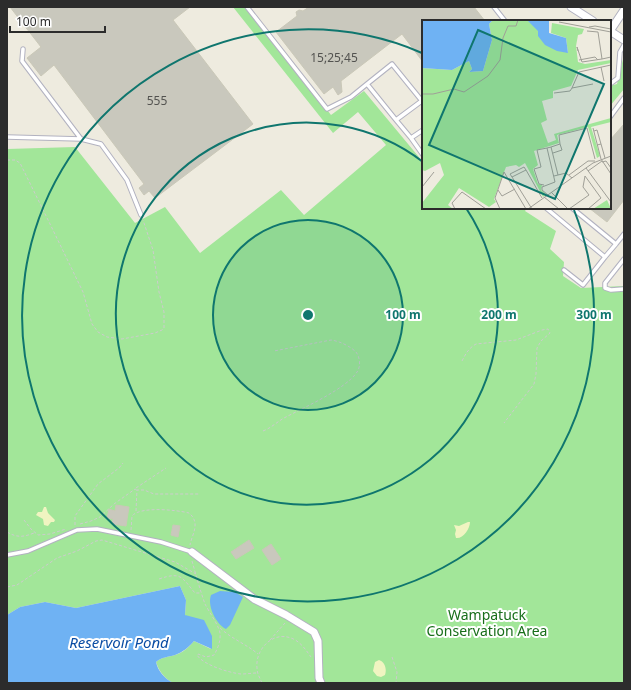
<svg xmlns="http://www.w3.org/2000/svg" width="631" height="690" font-family="'Noto Sans',sans-serif">
	<rect width="100%" height="100%" fill="#eeebdf"/>
	<path fill="#a2e699" d="M233,7H247L331,115L364,91L423,162V208H527L525,211L556,231L550,249L564,262L563,276L581,288L624,286V683H173C164,678 159,671 156,662C162,657 168,657 175,655C183,653 189,647 194,641L211,649L185,615L186,600L180,586L76,608L45,602L20,607L7,615V149L75,147L135,223L165,207L200,253L281,190L304,215L386,145L358,112L333,133Z
		M624,55V89L610,106V86L617,84Z"/>
	<path fill="#f0f4c1" d="M44,507H46L48,513L55,520L54,522H51L48,526L44,525L43,519L36,515L38,512H42Z
		M468,522H470C470,529 463,539 456,538L455,534L456,530L454,525L459,526Z
		M379,660C385,662 387,669 385,675L381,677L377,676L373,671L375,662Z"/>
	<path fill="#6fb2f3" d="M180,586L186,600L185,615L204,620L212,636V649L194,641C189,647 183,652 175,655C168,657 162,657 156,662C158,671 164,678 173,683H7V615L20,607L45,602L76,608Z
		M220,591L235,592L243,597L230,625L226,629C216,624 207,606 211,595Z"/>
	<path fill="#c9c8bd" stroke="#cac8b8" d="M10,7H190L173,20L253,124L155,198L149,191L144,195L139,188L144,184L54,65L41,76L27,58L41,47Z
		M309,7H474L485,21H423V62L402,34L341,81L342,92L338,95L333,87L324,94L276,32L297,16L296,12L299,10L303,11Z
		M624,124V200L607,222L589,208H610V140Z
		M116,505L129,507L126,526L112,524L113,519L107,518L109,509L115,511Z
		M173,525L180,526L178,537L171,535Z
		M249,540L254,548L236,559L231,552Z
		M271,544L281,559L272,565L262,550Z"/>
	<g fill="none" stroke-linecap="round" stroke-linejoin="round">
		<defs>
			<path id="service" d="M247,7L327,109L351,97L367,84
				M494,7L505,21
				M610,84L618,78L620,52L624,45
				M610,117L624,98
				M396,120L367,84L392,64L422,101
				M423,130L411,138L423,155
				M7,137L81,139L22,61L23,49
				M411,138L396,120L423,100
				M81,139L101,144L127,180L141,215
				M546,208L605,257L616,244
				M572,208L616,244L624,234
				M624,259L605,283V288L611,290L624,289
				M564,270L583,285L605,257
				M7,555L28,551L77,530L97,529L161,542L192,552"/>
			<path id="minor" d="M571,7L593,21
				M610,31L624,10
				M610,31L624,40
				M192,552L254,599L286,615L314,632L318,641L319,678L321,683"/>
		</defs>
		<use href="#service" stroke="#b2b2c0" stroke-width="5.5"/>
		<use href="#minor" stroke="#b2b2c0" stroke-width="9"/>
		<path stroke="#ccc" stroke-width="1" stroke-dasharray="3 2" stroke-linecap="butt" d="M7,160H15L20,163L52,228L83,292L92,324L98,332L107,337L122,339L155,333L162,330L164,328V312L159,292L153,250L143,220
			M462,361C466,353 469,348 476,344L516,340L542,330L548,329L550,333L541,341L537,348L536,374L534,384L504,423
			M263,431C271,428 277,422 284,418C303,408 346,389 357,372C361,367 360,357 356,352C350,346 339,341 331,340L274,351
			M136,488L166,468
			M136,511L137,490H144L154,494H199
			M24,520L31,529L38,535L50,534L66,529
			M80,524L91,521L100,517L114,504L135,489L137,490
			M75,525V516L98,484L119,468L123,463
			M131,530L132,516C140,506 177,510 189,513C201,523 192,534 190,545
			M7,532C17,538 24,537 34,533
			M192,561C196,575 200,590 205,604C209,612 220,627 220,634C221,641 217,650 214,655L206,657L198,654L197,655C203,665 230,673 241,674C247,674 252,673 257,673
			M159,579C182,571 182,578 195,593H201
			M7,587L17,585L57,558L77,551L96,541L102,540L175,562L196,574
			M220,628C232,639 246,644 258,654
			M270,640L285,623
			M392,657L397,672L396,683
			M262,683C260,678 257,674 257,668C255,650 272,631 291,638C300,641 306,650 311,657"/>
		<use href="#service" stroke="#fff" stroke-width="3.5"/>
		<use href="#minor" stroke="#fff" stroke-width="7"/>
	</g>
	<circle cx="308" cy="315" r="95" fill="#0f766e" fill-opacity=".12"/>
	<g fill="none" stroke="#0f766e" stroke-width="2">
		<circle cx="308" cy="315" r="95"/>
		<path d="M466 208A191 191 0 1 1 423 162"/>
		<path d="M574 210A286 286 0 1 1 422 53"/>
	</g>
	<g text-anchor="middle" dominant-baseline="central" stroke-width="4" stroke-linejoin="round" paint-order="stroke">
		<g font-size="12" fill="#535350">
			<text x="334" y="57">15;25;45</text>
			<text x="157" y="100">555</text>
		</g>
		<g font-size="14" fill="#186e1a" stroke="#fff">
			<text x="487" y="614">Wampatuck<tspan x="487" dy="16">Conservation Area</tspan></text>
		</g>
		<g font-size="15" font-style="italic" fill="#094ca4" stroke="#fff">
			<text x="119" y="642">Reservoir Pond</text>
		</g>
	</g>
	<g transform="translate(422 20)">
		<rect width="189" height="189" fill="#eeebdf"/>
		<path d="M71,0H105L146,33L144,18L129,13L130,3L162,9L160,14L156,15L154,26L156,42L163,44L189,40V43L156,50L149,66L131,71V78L120,81L125,100L119,103L126,123L134,120L132,114L189,98V102L169,107L178,136L175,138L166,107L135,115L137,123L112,131L116,145L111,149L116,164L120,165L119,170L124,174L121,177L103,143L97,147L94,145L84,147L72,179L74,182L67,187L37,168L26,185L31,189H0V183L22,155L18,143L3,151L0,150V48L30,50L47,41L50,49L47,52L61,51L70,20L67,4ZM185,180L189,189H171Z" fill="#a2e699"/>
		<path d="M0,0H71L67,4L70,20L61,51L47,52L50,49L47,41L30,50L0,48ZM105,0H127V13L144,18L146,33L135,31L123,25L116,16V11Z" fill="#6fb2f3"/>
		<path fill="none" stroke="#a09f97" stroke-width="1" d="M137,2L189,12M167,7L173,6L189,9M165,11L176,12L180,39L189,37M156,31L155,27L160,42L180,39M157,40L173,37L176,40M179,47L182,61M171,64L150,68L157,52L189,45M132,73L148,71L150,68M0,74H11L32,69L42,72L66,56L78,40L81,18L86,6H94L96,0M171,108L179,139L189,154M172,111L175,110L179,124M138,124L137,115L165,108L173,139M175,125L179,124L183,138M129,127L138,124L140,130L131,133M125,128L129,127L136,155M180,142L184,141L189,148M164,148L189,182M166,151L180,141M147,155L166,141H173M132,156L144,153L150,158M90,157L88,154L102,147L104,150M122,165L117,164L112,149L119,147L115,130L125,128L133,162L120,167V170L126,175M0,167L12,152M76,170L80,176L93,169M129,172L146,189M122,177L137,189M33,189L30,183L40,172L64,189M78,189L73,178L82,152L104,189M106,189L171,143L189,136M110,189L90,157L104,150L120,178M147,189L167,175L161,167L163,156L179,178L166,189"/>
		<path fill="#0f766e" fill-opacity="0.15" stroke="#0f766e" stroke-width="2" d="M56,10L182,64L133,179L7,125Z"/>
		<rect width="189" height="189" fill="none" stroke="#2c2c2c" stroke-width="2"/>
	</g>
	<circle cx="308" cy="315" r="6" fill="#0f766e" stroke="#fff" stroke-width="2"/>
	<g font-size="12" text-anchor="middle" font-weight="bold" fill="#0f766e" stroke="#fff" stroke-width="4" stroke-linejoin="round" paint-order="stroke">
		<text x="403" y="319">100 m</text>
		<text x="499" y="319">200 m</text>
		<text x="594" y="319">300 m</text>
	</g>
	<rect width="631" height="690" fill="none" stroke="#2c2c2c" stroke-width="16"/>
	<path d="M10 26v6h95v-6" fill="none" stroke="#2c2c2c" stroke-width="2"/>
	<text x="16" y="26" font-size="12" fill="#2c2c2c" stroke="#ffffff" stroke-width="3" paint-order="stroke">100 m</text>
</svg>
